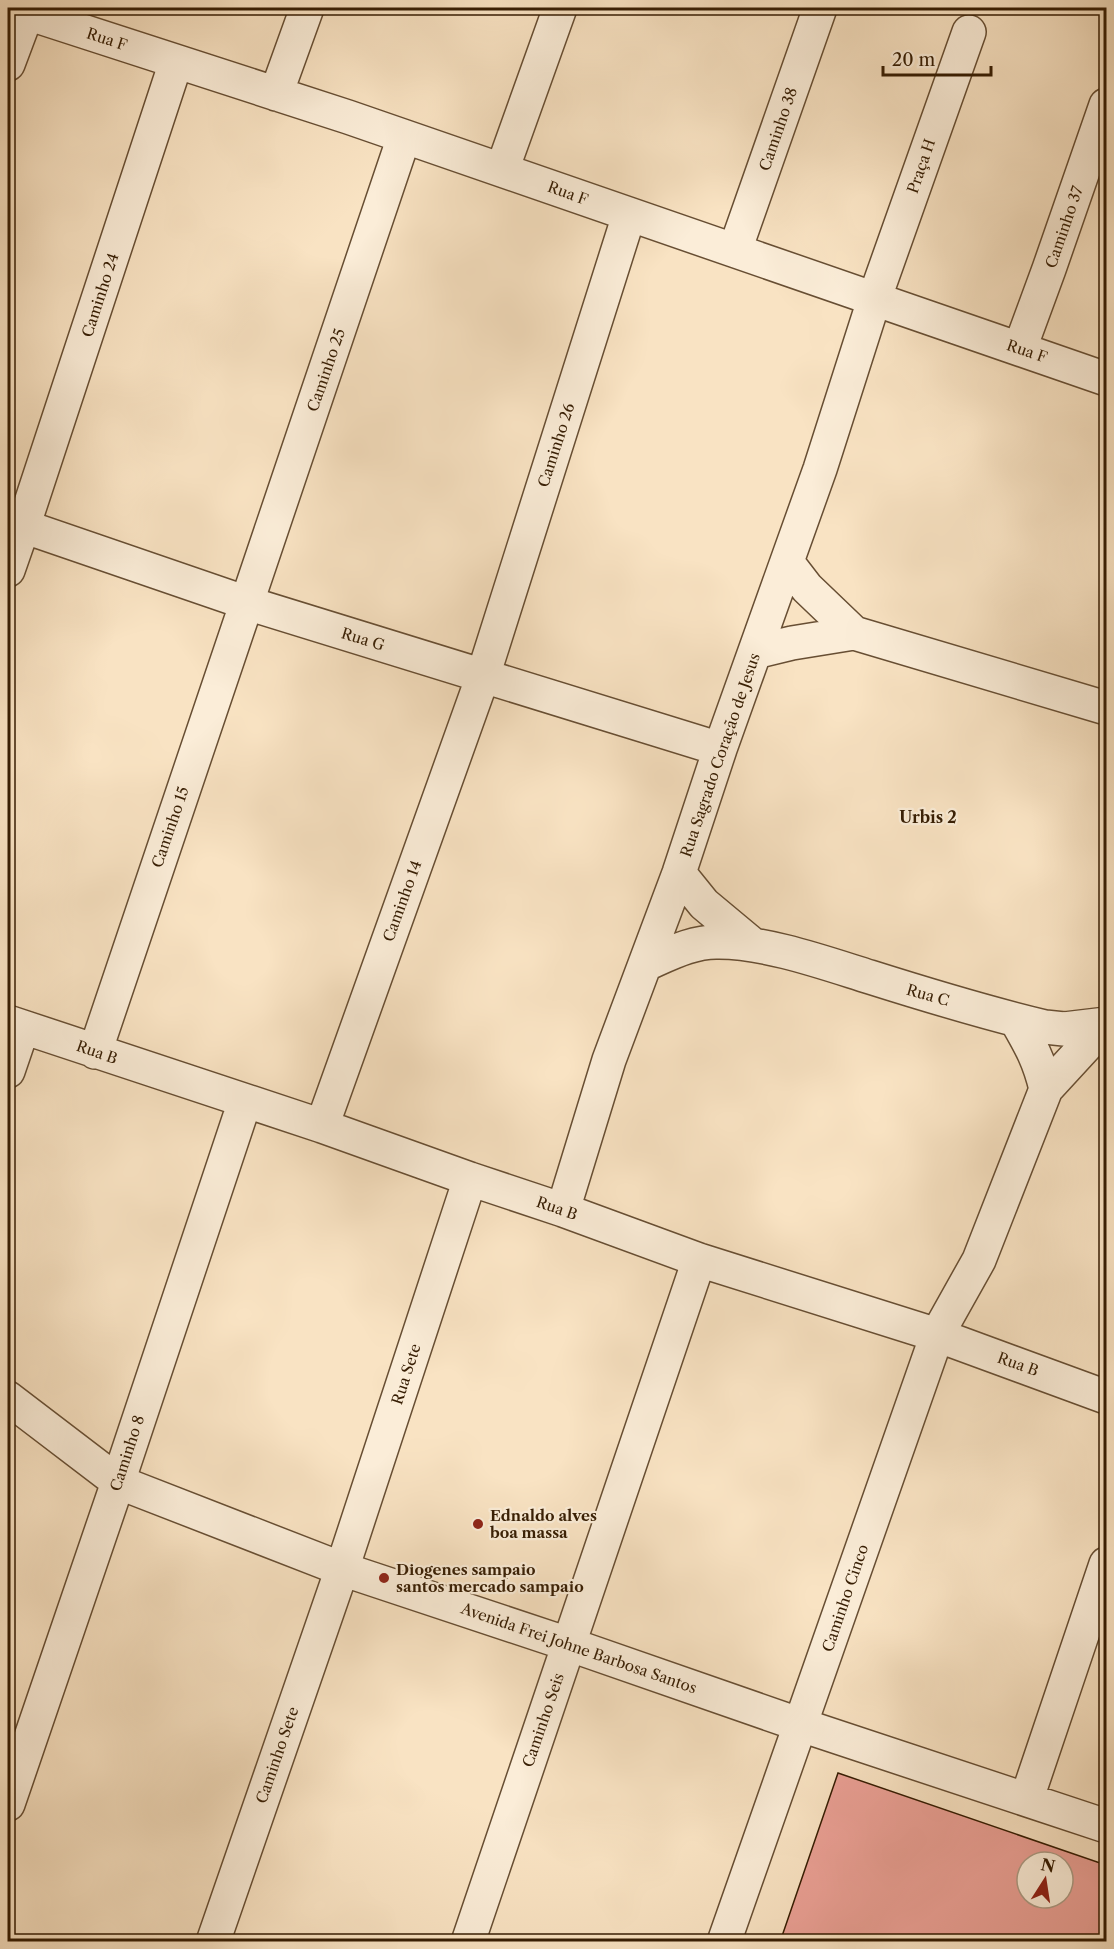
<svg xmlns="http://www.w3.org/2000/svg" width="1114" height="1949" font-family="'Libre Caslon Text',serif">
	<rect width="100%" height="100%" fill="#f9e3c3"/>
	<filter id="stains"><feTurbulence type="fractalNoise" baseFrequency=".00333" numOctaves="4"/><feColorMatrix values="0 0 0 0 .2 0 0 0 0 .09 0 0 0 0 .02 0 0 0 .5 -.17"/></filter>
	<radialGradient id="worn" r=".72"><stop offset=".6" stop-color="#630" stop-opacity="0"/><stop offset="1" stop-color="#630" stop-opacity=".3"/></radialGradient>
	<path fill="#eaa095" stroke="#361d03" stroke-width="1.5" fill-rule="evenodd" d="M838,1773L1106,1865V1942H780ZM1027,1862H1063V1898H1027Z"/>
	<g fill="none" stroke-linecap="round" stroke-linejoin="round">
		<defs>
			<path id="minor" d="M27,13L348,117L1106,379
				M8,64L29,8
				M276,94L307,8
				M502,170L560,8
				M735,250L820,8
				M1020,348L1049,269L1106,105
				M8,521L247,603L720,749
				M787,562L807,588L854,633L1106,708
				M8,570L23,527L176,62
				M755,652L792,643L854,633
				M679,873L704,904L752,944
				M646,964C669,954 693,941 719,942C766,942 825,963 870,977C927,995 986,1013 1045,1027L1064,1029L1106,1024
				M1016,1020C1031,1046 1039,1060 1046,1089
				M8,1022L322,1126L470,1179L563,1210L699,1260L937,1335L1106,1397
				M95,1052L404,137
				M8,1071L23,1027
				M322,1126L483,676L629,215
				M563,1210L609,1060L679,873L720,749L820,469L874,300L969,32
				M8,1398L118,1482L342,1569L568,1644L801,1725L1106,1826
				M1027,1798L1106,1564
				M8,1804L118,1482L245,1101
				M213,1942L342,1569L470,1179
				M468,1942L699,1260
				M724,1942L937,1335L979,1260L1046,1089L1105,1025"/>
		</defs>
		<use href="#minor" stroke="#674e33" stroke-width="36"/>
		<use href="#minor" stroke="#fbedd8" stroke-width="33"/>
	</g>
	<g fill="#8f2418" stroke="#fbedd8" stroke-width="2">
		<circle cx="478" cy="1524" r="6"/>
		<circle cx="384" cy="1578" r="6"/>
	</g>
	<g text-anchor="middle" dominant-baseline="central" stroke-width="4.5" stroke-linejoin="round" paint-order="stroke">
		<g font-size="15" fill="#361d03" stroke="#fbedd8">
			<text transform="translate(107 39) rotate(18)">Rua F</text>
			<text transform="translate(778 129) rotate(-71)">Caminho 38</text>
			<text transform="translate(921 166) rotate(-71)">Praça H</text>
			<text transform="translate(568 193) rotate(20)">Rua F</text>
			<text transform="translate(1064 227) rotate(-71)">Caminho 37</text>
			<text transform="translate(100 295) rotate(-72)">Caminho 24</text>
			<text transform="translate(1027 351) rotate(19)">Rua F</text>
			<text transform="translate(326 370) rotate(-71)">Caminho 25</text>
			<text transform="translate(556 445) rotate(-72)">Caminho 26</text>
			<text transform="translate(363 639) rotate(17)">Rua G</text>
			<text transform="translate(720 755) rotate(-71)">Rua Sagrado Coração de Jesus</text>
			<text transform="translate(170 827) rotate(-71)">Caminho 15</text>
			<text transform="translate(402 901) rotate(-70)">Caminho 14</text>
			<text transform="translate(928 995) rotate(16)">Rua C</text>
			<text transform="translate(97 1052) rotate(19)">Rua B</text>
			<text transform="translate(557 1208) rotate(19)">Rua B</text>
			<text transform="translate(1018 1364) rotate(20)">Rua B</text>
			<text transform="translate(406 1374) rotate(-72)">Rua Sete</text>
			<text transform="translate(127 1453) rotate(-72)">Caminho 8</text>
			<text transform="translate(845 1598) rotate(-71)">Caminho Cinco</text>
			<text transform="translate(579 1648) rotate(19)">Avenida Frei Johne Barbosa Santos</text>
			<text transform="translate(543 1720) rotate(-71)">Caminho Seis</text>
			<text transform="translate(277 1755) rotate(-71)">Caminho Sete</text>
		</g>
		<g font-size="15" font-weight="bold" fill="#361d03" stroke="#fbedd8" text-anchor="start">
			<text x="490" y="1515">Ednaldo alves<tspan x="490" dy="17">boa massa</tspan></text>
			<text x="396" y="1569">Diogenes sampaio<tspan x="396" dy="17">santos mercado sampaio</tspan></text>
		</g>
		<g font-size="16" font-weight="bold" fill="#361d03" stroke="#fbedd8">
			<text x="928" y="817">Urbis 2</text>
		</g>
	</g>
	<rect width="1114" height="1949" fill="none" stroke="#f9e3c3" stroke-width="30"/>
	<rect x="9" y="9" width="1096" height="1931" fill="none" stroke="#361d03" stroke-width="3"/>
	<rect x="15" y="15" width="1084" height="1919" fill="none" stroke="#361d03" stroke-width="1.5"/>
	<g transform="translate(1045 1880) rotate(12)"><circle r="28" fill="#fbedd8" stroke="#ac9a83" stroke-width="1.5"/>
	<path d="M0-4.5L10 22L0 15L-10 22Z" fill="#8f2418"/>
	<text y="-9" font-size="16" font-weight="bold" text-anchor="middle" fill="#361d03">N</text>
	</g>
	<path d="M883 66v9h108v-9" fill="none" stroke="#361d03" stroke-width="3"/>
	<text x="892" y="66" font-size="18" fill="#361d03" stroke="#fbedd8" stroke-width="4.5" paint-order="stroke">20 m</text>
	<rect width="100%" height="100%" filter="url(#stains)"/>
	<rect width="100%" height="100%" fill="url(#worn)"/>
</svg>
